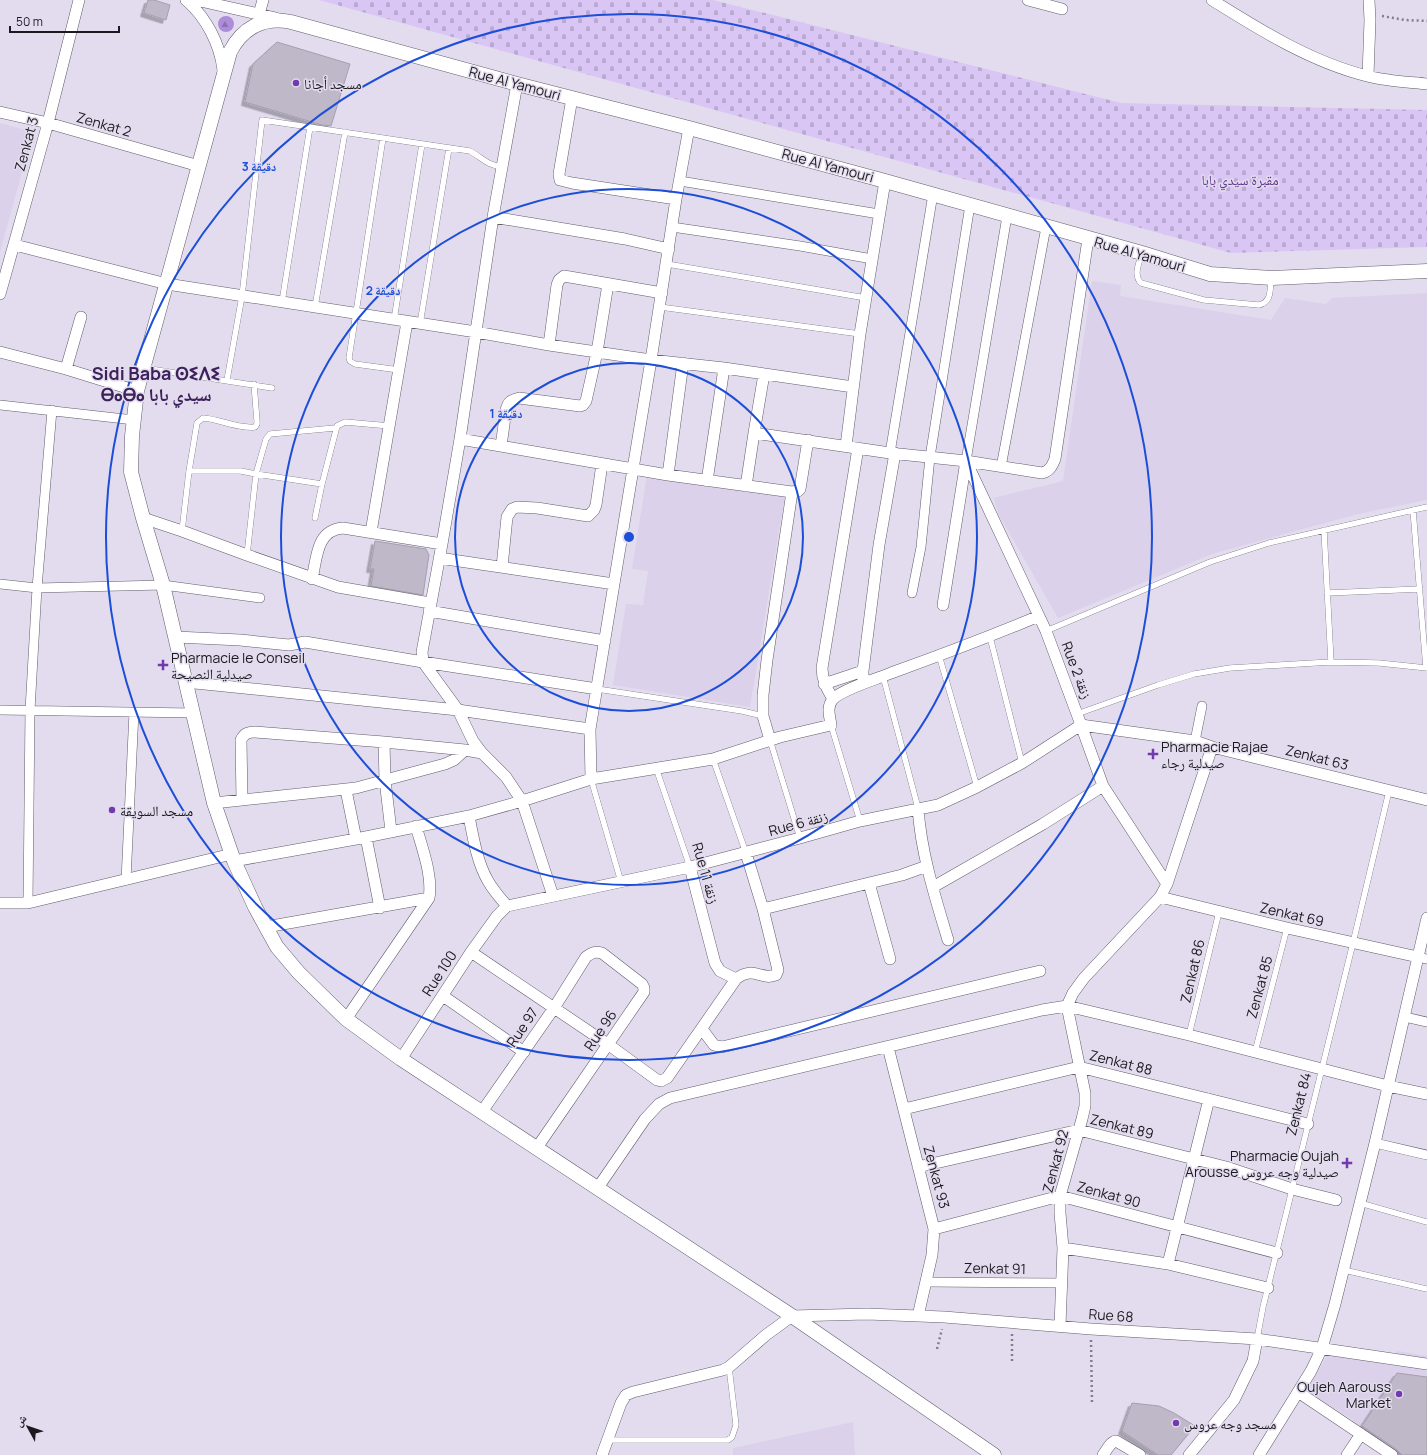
<svg xmlns="http://www.w3.org/2000/svg" width="1427" height="1455" font-family="Manrope,'Noto Naskh Arabic','Noto Sans Tifinagh',sans-serif">
	<defs>
		<pattern id="forest-firs" width="22" height="20" patternUnits="userSpaceOnUse"><rect width="22" height="20" fill="#ad8dd9"/><path d="M5 1l3.5 6h-7zM16 11l3.5 6h-7z" fill="#8c72af"/></pattern>
		<pattern id="cemetery-stones" width="16" height="16" patternUnits="userSpaceOnUse"><rect width="16" height="16" fill="#d9c6f5"/><path d="M2 7V4a2 2 0 0 1 4 0v3zM10 15v-3a2 2 0 0 1 4 0v3z" fill="#baaad2"/></pattern>
		<filter id="shadow"><feDropShadow dx="-3.5" dy="3.5" stdDeviation="0" flood-color="#0004"/></filter>
	</defs>
	<rect width="100%" height="100%" fill="#e3dcee"/>
	<path fill="#dbd1ea" d="M0,123L33,132L0,252Z
		M1092,281L1121,285L1120,296L1271,320L1285,298L1326,304L1332,298L1427,293V500L1358,514L1212,554L1058,618L998,513L994,498L1063,481Z
		M647,475L785,495L750,707L613,685L626,604L643,605L648,571L632,569Z
		M1398,1351L1427,1356V1455H1383L1346,1431L1353,1420L1307,1391L1329,1352L1389,1365Z
		M853,1422L855,1455H733V1448Z"/>
	<path fill="url(#forest-firs)" d="M218 24a8 8 0 1 1 16 0a8 8 0 1 1-16 0Z"/>
	<path fill="url(#cemetery-stones)" d="M319,0H713L1121,103L1427,110V247L1231,253Z"/>
	<path fill="#beb8c9" stroke="#a59eaf" filter="url(#shadow)" d="M148,0H154L170,5L166,20L144,13Z
		M277,42L350,64L331,126L322,125L245,102L253,64Z
		M375,541L426,549L429,555L423,595L371,586L374,569H370Z
		M1397,1373L1427,1377V1455H1402L1396,1449L1362,1426Z
		M1132,1403L1159,1406L1174,1413L1195,1426L1171,1455H1158L1122,1431Z"/>
	<g fill="none" stroke-linecap="round" stroke-linejoin="round">
		<defs>
			<path id="service" d="M383,138L349,358L350,361L355,364L399,370
				M1142,253C1139,263 1133,275 1141,283L1204,300L1259,305C1272,302 1270,289 1271,278
				M667,264L866,298
				M282,302L310,127
				M315,307L345,132
				M660,307L860,334
				M394,320L422,144
				M420,324L449,148
				M144,368L272,388
				M227,380L242,296L262,120L470,151C484,159 485,164 502,167
				M189,471H241L256,474L266,439L270,434L335,428
				M1413,510L1426,668
				M315,518L322,484
				M1324,530L1331,662
				M182,531L189,471L197,423L203,418C220,419 237,429 255,427L257,424V421L254,384
				M247,555L256,474L322,484L337,426L345,422L390,426
				M1327,593L1420,589
				M1046,631L1210,562L1269,543L1427,507
				M990,637L1022,763
				M939,655L977,787
				M883,676L918,808
				M597,689L742,711L763,716
				M1077,714L1158,685L1194,674L1230,668L1331,662L1379,663L1427,668
				M831,725L860,821
				M770,740L800,838
				M713,759L746,853
				M656,768L690,867
				M591,779L621,882
				M1189,1035L1219,912
				M1255,1052L1287,928
				M1360,1203L1427,1222
				M1344,1270L1427,1289
				M1257,1339L1263,1307L1353,943L1389,791
				M608,1440H728L732,1437L736,1425L729,1367"/>
			<path id="pedestrian" d="M680,181L879,214
				M672,227L800,246L872,259
				M0,405L134,420
				M890,453L933,194
				M966,461L1007,216
				M1001,467L1046,227
				M0,584L37,588L163,585L260,598
				M912,593L921,547L930,457L970,205
				M0,710L193,713
				M1195,741L1202,706
				M126,880L134,712
				M28,903L30,710L37,588L52,410
				M1418,957L1427,959
				M1405,1017L1427,1022
				M1375,1143L1427,1155
				M927,1282L1062,1283"/>
			<path id="minor" d="M186,0C206,17 220,44 223,70
				M196,0L276,18
				M1028,0L1062,9
				M1212,0C1260,30 1311,62 1367,76C1386,81 1407,82 1427,84
				M259,14L263,0
				M1368,76L1370,20L1369,0
				M517,84L493,217L460,439L442,544L422,652L423,662L458,710L473,741L482,753L506,777L522,801L553,896
				M572,98L559,174L560,180L572,183L676,199
				M0,112L48,123L199,166
				M493,217L625,239L669,249
				M15,245L167,284L476,332L549,345L651,360L724,368L853,387
				M0,294L48,123L79,0
				M549,345L557,285L559,280L564,276L662,293
				M0,352L66,369L137,391
				M66,369L81,317
				M764,374L754,433L890,453L966,461L1042,473C1050,471 1052,466 1055,459L1088,239
				M460,439L668,475L792,492L798,491L800,489L808,440
				M501,446L506,410C508,402 511,400 519,398L580,406L583,405L586,401L597,352L608,284
				M846,446L860,334L885,181
				M966,461L1046,631L1077,714L1103,786L1167,884
				M668,475L683,363
				M707,481L724,368
				M746,486L754,433
				M143,518L182,531L247,555L338,587L430,603
				M371,532L407,322
				M439,558L614,584
				M502,567L507,517L512,509L517,507L537,508L588,516L594,510L596,505L602,464
				M312,579C317,558 316,530 343,528L442,544
				M943,605L966,461
				M429,611L605,641
				M176,637L240,640L289,645L305,642L423,662L597,689
				M185,682L458,710L590,729
				M863,683V671L879,545L895,453
				M824,684L863,671
				M833,699C827,689 822,680 822,668L858,448
				M1081,725L1195,741L1212,747L1427,800
				M770,740L763,716V695L767,660L792,492
				M384,742L385,780L391,831
				M591,779L590,729L651,360L676,199L689,128
				M346,790L356,839
				M242,800L241,740C244,734 247,732 255,732L384,742L465,750L482,753
				M214,803L356,788L445,764L454,760L465,750
				M918,808C921,853 935,897 948,940
				M469,816C473,837 477,862 488,881C493,890 500,898 507,906
				M366,837L380,908
				M234,861L356,839L469,816L522,801L591,779L713,759L780,737L831,725C830,717 826,707 833,699C843,689 877,679 891,673C941,655 991,636 1039,616
				M690,867L715,963L720,971L736,979
				M869,883L890,959
				M933,887L1043,824L1103,786
				M1160,897L1287,928L1418,957
				M0,903H28L232,854
				M507,906L690,867L800,838L860,821L938,805L977,787L1022,763L1081,725
				M763,909L902,875L927,866
				M266,927L429,898
				M471,952L609,1045L657,1080L661,1081L667,1078L736,979C754,965 761,981 776,975L778,970L763,909L746,853
				M443,996L524,1052
				M346,1019L429,898C433,876 422,848 416,826
				M702,1029L714,1045L722,1047L1040,971
				M888,1047L934,1229L932,1255L918,1316
				M401,1059L471,952L497,916L507,906
				M904,1109L1079,1067L1308,1124
				M481,1113L554,1008L586,957C591,953 595,951 602,953L642,984L644,988V992L536,1149
				M918,1167L1079,1130L1226,1167L1292,1189L1336,1200
				M597,1189L645,1119L659,1104L670,1098L1042,1010L1067,1006L1189,1035L1388,1086L1427,1094
				M934,1229L1060,1196L1277,1253
				M1063,1248L1168,1264L1268,1288
				M1168,1264L1209,1099
				M1060,1326L1063,1248L1060,1213V1196L1082,1119L1085,1106V1093L1067,1006L1073,993L1084,978L1160,897L1167,884L1212,747
				M1298,1392L1392,1455
				M602,1455L621,1403L626,1395L633,1392L723,1370L729,1367L766,1335L792,1316L867,1314L944,1317L1091,1329L1257,1339L1427,1364
				M1103,1455C1107,1450 1110,1442 1116,1441L1140,1455
				M1189,1455L1234,1400L1253,1361L1257,1339
				M1259,1455L1311,1371L1322,1348L1335,1304L1375,1143L1427,918
				M1347,1455L1361,1434"/>
			<path id="tertiary" d="M994,1455L792,1316L401,1059L346,1019L299,973L277,947L255,907L234,861L214,803L163,585L143,518L131,472L132,436L137,391L230,52C242,28 264,16 291,22L517,84L689,128L885,181L1142,253L1210,274L1272,278L1427,271"/>
		</defs>
		<use href="#service" stroke="#615c6b" stroke-width="6"/>
		<use href="#pedestrian" stroke="#615c6b" stroke-width="10"/>
		<use href="#minor" stroke="#615c6b" stroke-width="12"/>
		<use href="#tertiary" stroke="#615c6b" stroke-width="15"/>
		<path stroke="#817d89" stroke-width="2.5" stroke-dasharray="2 3" stroke-linecap="butt" d="M1382,16L1405,20L1427,21
			M1012,1334V1362
			M1091,1340L1092,1404
			M937,1349L942,1329"/>
		<use href="#service" stroke="#fff" stroke-width="5.5"/>
		<use href="#pedestrian" stroke="#fff" stroke-width="9"/>
		<use href="#minor" stroke="#fff" stroke-width="11"/>
		<use href="#tertiary" stroke="#fff" stroke-width="14"/>
	</g>
	<g fill="none" stroke="#1d4ed8" stroke-width="2">
		<circle cx="629" cy="537" r="174"/>
		<circle cx="629" cy="537" r="348"/>
		<circle cx="629" cy="537" r="523"/>
	</g>
	<g fill="#7339af" stroke="#e3dcee" stroke-width="1.5">
		<circle cx="296" cy="83" r="4"/>
		<path d="M161 659h4v4h4v4h-4v4h-4v-4h-4v-4h4z"/>
		<path d="M1151 748h4v4h4v4h-4v4h-4v-4h-4v-4h4z"/>
		<circle cx="112" cy="810" r="4"/>
		<path d="M1345 1157h4v4h4v4h-4v4h-4v-4h-4v-4h4z"/>
		<circle cx="1399" cy="1394" r="4"/>
		<circle cx="1176" cy="1423" r="4"/>
	</g>
	<g text-anchor="middle" dominant-baseline="central" stroke-width="3" stroke-linejoin="round" paint-order="stroke">
		<g font-size="14" fill="#1b191f" stroke="#e3dcee" text-anchor="start">
			<text x="304" y="83">مسجد أجانا</text>
			<text x="171" y="657">Pharmacie le Conseil<tspan x="171" dy="16">صيدلية النصيحة</tspan></text>
			<text x="1161" y="746">Pharmacie Rajae<tspan x="1161" dy="16">صيدلية رجاء</tspan></text>
			<text x="120" y="810">مسجد السويقة</text>
			<text x="1339" y="1155" text-anchor="end">Pharmacie Oujah<tspan x="1339" dy="16">Arousse صيدلية وجه عروس</tspan></text>
			<text x="1391" y="1386" text-anchor="end">Oujeh Aarouss<tspan x="1391" dy="16">Market</tspan></text>
			<text x="1184" y="1423">مسجد وجه عروس</text>
		</g>
		<g font-size="14" fill="#1b191f" stroke="#e3dcee">
			<text transform="translate(515 83) rotate(15)">Rue Al Yamouri</text>
			<text transform="translate(104 124) rotate(16)">Zenkat 2</text>
			<text transform="translate(26 144) rotate(-75)">Zenkat 3</text>
			<text transform="translate(828 165) rotate(15)">Rue Al Yamouri</text>
			<text transform="translate(1140 254) rotate(16)">Rue Al Yamouri</text>
			<text transform="translate(1077 670) rotate(69)">Rue 2 زنقة</text>
			<text transform="translate(1317 757) rotate(14)">Zenkat 63</text>
			<text transform="translate(798 823) rotate(-15)">Rue 6 زنقة</text>
			<text transform="translate(706 873) rotate(74)">Rue 11 زنقة</text>
			<text transform="translate(1292 914) rotate(13)">Zenkat 69</text>
			<text transform="translate(1192 971) rotate(-77)">Zenkat 86</text>
			<text transform="translate(439 973) rotate(-57)">Rue 100</text>
			<text transform="translate(1259 987) rotate(-75)">Zenkat 85</text>
			<text transform="translate(522 1027) rotate(-56)">Rue 97</text>
			<text transform="translate(600 1030) rotate(-56)">Rue 96</text>
			<text transform="translate(1121 1062) rotate(14)">Zenkat 88</text>
			<text transform="translate(1298 1104) rotate(-76)">Zenkat 84</text>
			<text transform="translate(1122 1126) rotate(14)">Zenkat 89</text>
			<text transform="translate(1055 1161) rotate(-75)">Zenkat 92</text>
			<text transform="translate(937 1177) rotate(75)">Zenkat 93</text>
			<text transform="translate(1109 1194) rotate(15)">Zenkat 90</text>
			<text transform="translate(995 1268) rotate(1)">Zenkat 91</text>
			<text transform="translate(1111 1315) rotate(4)">Rue 68</text>
		</g>
		<g font-size="14" fill="#5f348d" stroke="#e3dcee">
			<text x="1240" y="179">مقبرة سيدي بابا</text>
		</g>
		<g font-size="18" font-weight="bold" fill="#3c215b" stroke="#e3dcee">
			<text x="156" y="373">Sidi Baba ⵙⵉⴷⵉ<tspan x="156" dy="21">ⴱⴰⴱⴰ سيدي بابا</tspan></text>
		</g>
	</g>
	<circle cx="629" cy="537" r="6" fill="#1d4ed8" stroke="#e3dcee" stroke-width="2"/>
	<g font-size="12" text-anchor="middle" font-weight="bold" fill="#1d4ed8" stroke="#e3dcee" stroke-width="3" stroke-linejoin="round" paint-order="stroke">
		<text x="259" y="171">3 دقيقة</text>
		<text x="383" y="295">2 دقيقة</text>
		<text x="506" y="418">1 دقيقة</text>
	</g>
	<g transform="translate(28 1427) rotate(310)" stroke="#e3dcee" stroke-width="3" paint-order="stroke">
	<path d="M0-3L7 15L0 10L-7 15Z" fill="#1b191f"/>
	<text y="-6" font-size="11" font-weight="bold" text-anchor="middle" fill="#1b191f">ش</text>
	</g>
	<path d="M10 26v6h109v-6" fill="none" stroke="#1b191f" stroke-width="2"/>
	<text x="16" y="26" font-size="12" fill="#1b191f" stroke="#e3dcee" stroke-width="3" paint-order="stroke">50 m</text>
</svg>
